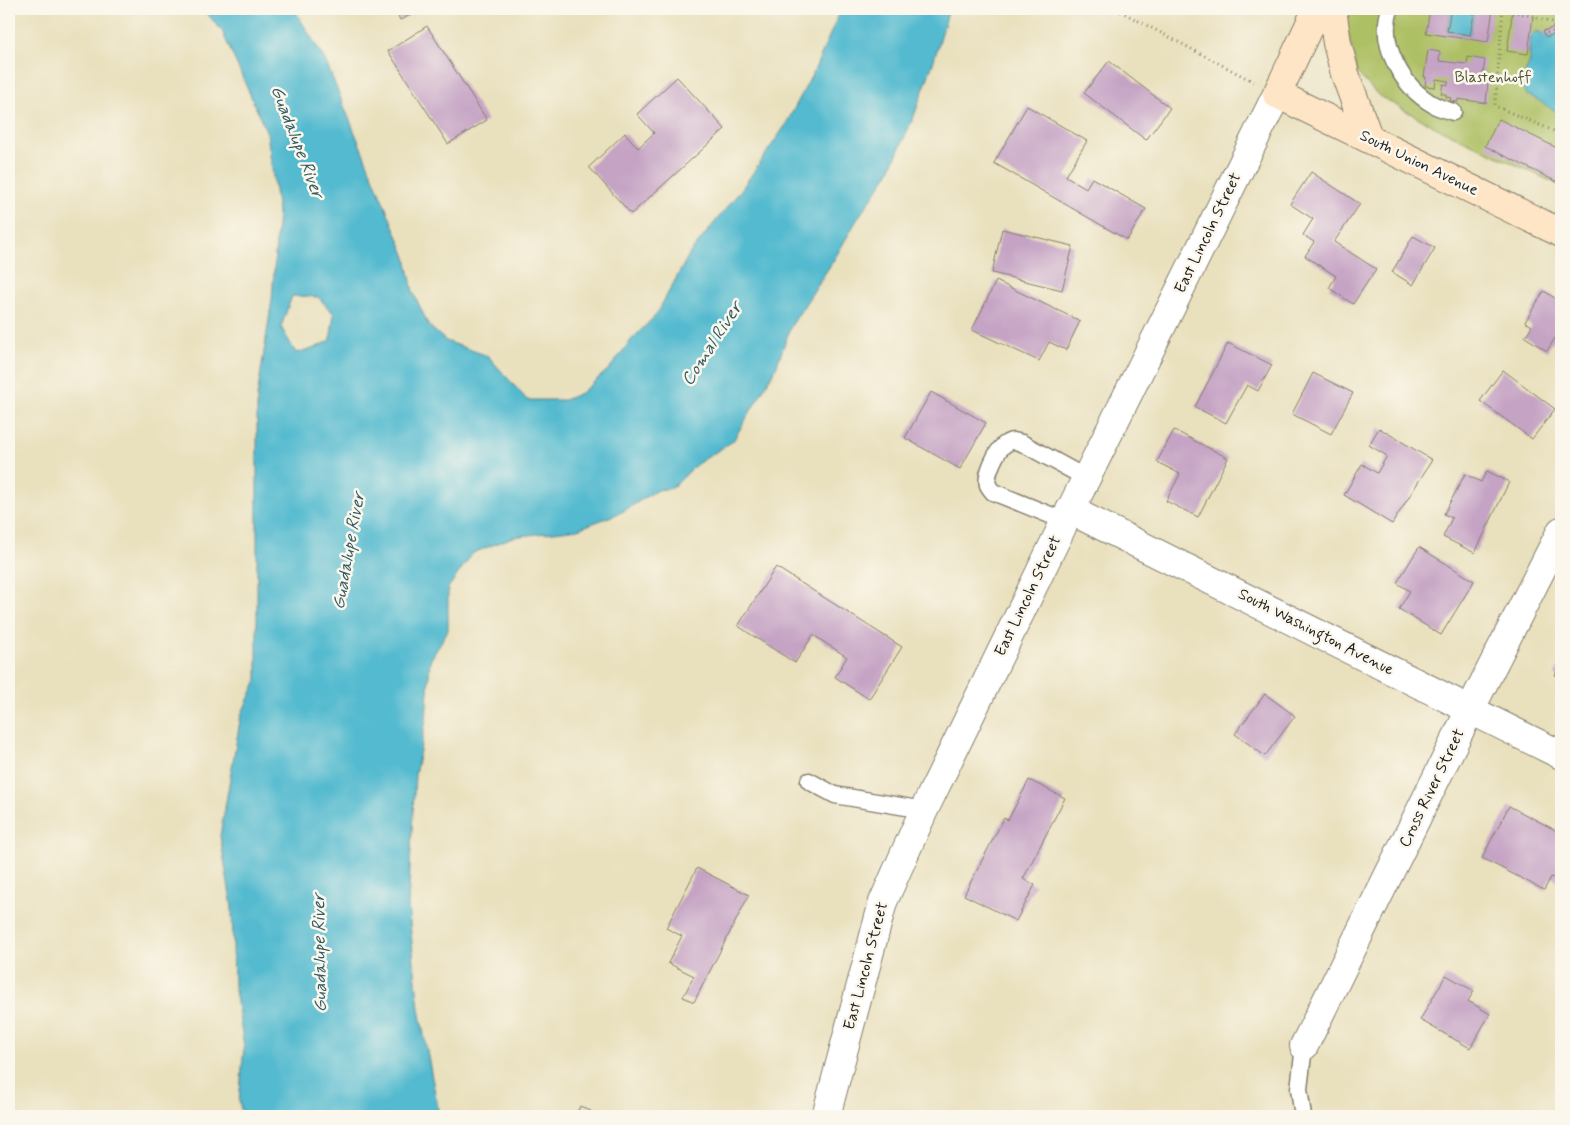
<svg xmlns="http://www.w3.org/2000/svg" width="1570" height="1125" font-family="Mynerve,sans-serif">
	<rect width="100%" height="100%" fill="#fbf7ec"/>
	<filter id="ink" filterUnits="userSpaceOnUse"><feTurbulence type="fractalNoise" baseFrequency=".02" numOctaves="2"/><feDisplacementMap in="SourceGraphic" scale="10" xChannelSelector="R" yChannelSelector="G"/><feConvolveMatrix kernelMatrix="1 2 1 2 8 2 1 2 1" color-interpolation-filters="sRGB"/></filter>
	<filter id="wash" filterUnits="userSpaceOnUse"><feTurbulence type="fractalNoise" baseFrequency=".0096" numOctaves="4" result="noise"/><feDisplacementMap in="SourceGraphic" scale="20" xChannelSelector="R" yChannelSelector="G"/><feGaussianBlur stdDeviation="1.12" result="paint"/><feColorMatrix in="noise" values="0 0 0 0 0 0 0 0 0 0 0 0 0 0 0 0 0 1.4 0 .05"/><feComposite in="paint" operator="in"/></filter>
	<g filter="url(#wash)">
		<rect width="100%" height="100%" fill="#e9e0bd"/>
		<path fill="#adc063" stroke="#646e40" d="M1343,9H1561V186L1437,128L1379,96L1357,73Z"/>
		<path fill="#52bacf" stroke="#376b76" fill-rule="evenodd" d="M203,9H294L325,60L406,257L413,292L429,326L446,341L488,356L527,400H564L581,393L609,369L632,339L656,315L690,253L741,190L785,126L814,71L841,9H949L933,63L914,116L888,174L858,218L835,258L791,326L775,370L733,441L697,464L672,488L657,490L622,512L578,529L513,537L473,553L448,588V630L430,661L426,720L415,775L408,905L419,1009L438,1109L436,1116H243L239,1102L244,1046L234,984L232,907L220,836L241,715L257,680V397L272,300L278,212L267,133L222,31ZM292,296L318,297L334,314L330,341L312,349L296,353L281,327Z
			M1451,9H1475L1470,35L1447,31Z
			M1561,27V113C1548,109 1540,99 1527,95L1521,83L1530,61L1529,47L1531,36L1536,31L1544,34L1550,33Z"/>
		<g id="blocks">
			<path fill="#c5a3c4" d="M395,9H424L400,20Z
				M1430,9H1451L1447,31L1470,35L1475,9H1493L1488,42L1426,33Z
				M1513,9H1534L1528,54L1507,51Z
				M1561,25V32L1546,37L1543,31Z
				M427,26L487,120L448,144L388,51Z
				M1428,50L1440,52L1439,61L1467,64L1468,57L1485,60L1482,80L1488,81L1486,103L1458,99V102L1450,101L1451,98L1446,97V94H1441L1443,84L1448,85V81L1436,79L1435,87L1425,86L1426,77H1424Z
				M1109,61L1170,108L1146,140L1084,93Z
				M677,77L725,129L631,214L589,167L625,133L638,148L654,133L637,114Z
				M1027,106L1087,141L1066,176L1086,188L1092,178L1146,209L1127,240L994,163Z
				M1499,119L1561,150V184L1485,146Z
				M1311,172L1360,204L1334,242L1376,269L1353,304L1329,288L1336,276L1305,256L1314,242L1303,235L1313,219L1290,204Z
				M1002,229L1073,246L1062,290L992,273Z
				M1413,236L1435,248L1413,285L1392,272Z
				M996,281L1080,321L1066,350L1049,342L1039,361L972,330Z
				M1544,291L1561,302V342L1555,338L1547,351L1525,337L1532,326L1525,322Z
				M1228,343L1272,365L1258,391L1247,385L1226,423L1195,407Z
				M1503,370L1555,409L1532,439L1480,401Z
				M1313,373L1353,393L1331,434L1292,414Z
				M931,392L986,423L960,469L905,438Z
				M1379,428L1432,460L1392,524L1344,495L1362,464L1377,473L1387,456L1369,445Z
				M1174,430L1228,458L1198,517L1166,501L1180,474L1157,462Z
				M1487,471L1509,482L1475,553L1443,537L1452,518L1444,514L1465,474L1481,482Z
				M1419,547L1474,581L1441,635L1399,609L1410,591L1397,583Z
				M776,567L902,647L869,699L835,677L847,657L813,635L795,663L738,626Z
				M1561,663V679L1555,675Z
				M1265,694L1295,716L1265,756L1235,734Z
				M1029,780L1065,798L1023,879L1035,885L1016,921L964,895L1004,818L1008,820Z
				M1509,806L1561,833V882L1551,877L1544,890L1482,858Z
				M697,868L749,895L694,1002L683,997L694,976L668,963L682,936L666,928Z
				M1446,975L1474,991L1468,1001L1490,1014L1470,1048L1420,1020Z
				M580,1106L601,1116H576Z"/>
		</g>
	</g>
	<g filter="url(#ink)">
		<use href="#blocks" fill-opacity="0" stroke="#827e6c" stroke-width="1"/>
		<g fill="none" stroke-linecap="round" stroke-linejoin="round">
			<defs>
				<path id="lane" d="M1390,9C1378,45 1402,87 1434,105C1440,108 1447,110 1453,112
					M1065,521L993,492C992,491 989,487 988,485C985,475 997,448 1007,443C1012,440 1016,441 1022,443L1086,478
					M809,781L835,795L924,810
					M1303,1116L1299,1089L1304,1046"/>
				<path id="street" d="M1070,510L1561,755
					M1304,1046L1470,710L1561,531
					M826,1116L883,902L924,810L1065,521L1277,94"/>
				<path id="secondary" d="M1317,9L1277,94L1561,233
					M1332,9L1337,43L1345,74L1369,139"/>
			</defs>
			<use href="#lane" stroke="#827e6c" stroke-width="19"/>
			<use href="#street" stroke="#827e6c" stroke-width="30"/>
			<use href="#secondary" stroke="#827e6c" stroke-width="30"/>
			<path stroke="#827e6c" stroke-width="3" stroke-dasharray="1 4" stroke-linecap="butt" d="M1116,9L1254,82
				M1503,9L1495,106L1561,134
				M1503,9L1553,22L1555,30
				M1547,33L1561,29"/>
			<use href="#lane" stroke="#fff" stroke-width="16"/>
			<use href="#street" stroke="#fff" stroke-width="28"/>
			<use href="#secondary" stroke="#fee5c5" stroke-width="28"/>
		</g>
	</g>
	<g text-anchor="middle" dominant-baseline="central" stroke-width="5" stroke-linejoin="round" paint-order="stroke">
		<g font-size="16" fill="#4f5535" stroke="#fbf7ec">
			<text x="1493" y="77">Blastenhoff</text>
		</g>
		<g font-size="16" fill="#1c1c1c" stroke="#fbf7ec">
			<text transform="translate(1419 163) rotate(26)">South Union Avenue</text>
			<text transform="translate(1208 233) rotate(-64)">East Lincoln Street</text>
			<text transform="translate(1028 596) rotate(-64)">East Lincoln Street</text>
			<text transform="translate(1316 632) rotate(27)">South Washington Avenue</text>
			<text transform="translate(1432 788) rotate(-64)">Cross River Street</text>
			<text transform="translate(866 966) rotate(-75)">East Lincoln Street</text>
		</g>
		<g font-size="18" font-style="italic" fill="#325b64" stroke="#fbf7ec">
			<text transform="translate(297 142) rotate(69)">Guadalupe River</text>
			<text transform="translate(712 344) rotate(-57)">Comal River</text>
			<text transform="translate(349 551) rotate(-80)">Guadalupe River</text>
			<text transform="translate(320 953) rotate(-91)">Guadalupe River</text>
		</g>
	</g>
	<rect width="1570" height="1125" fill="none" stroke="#fbf7ec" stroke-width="30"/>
</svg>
